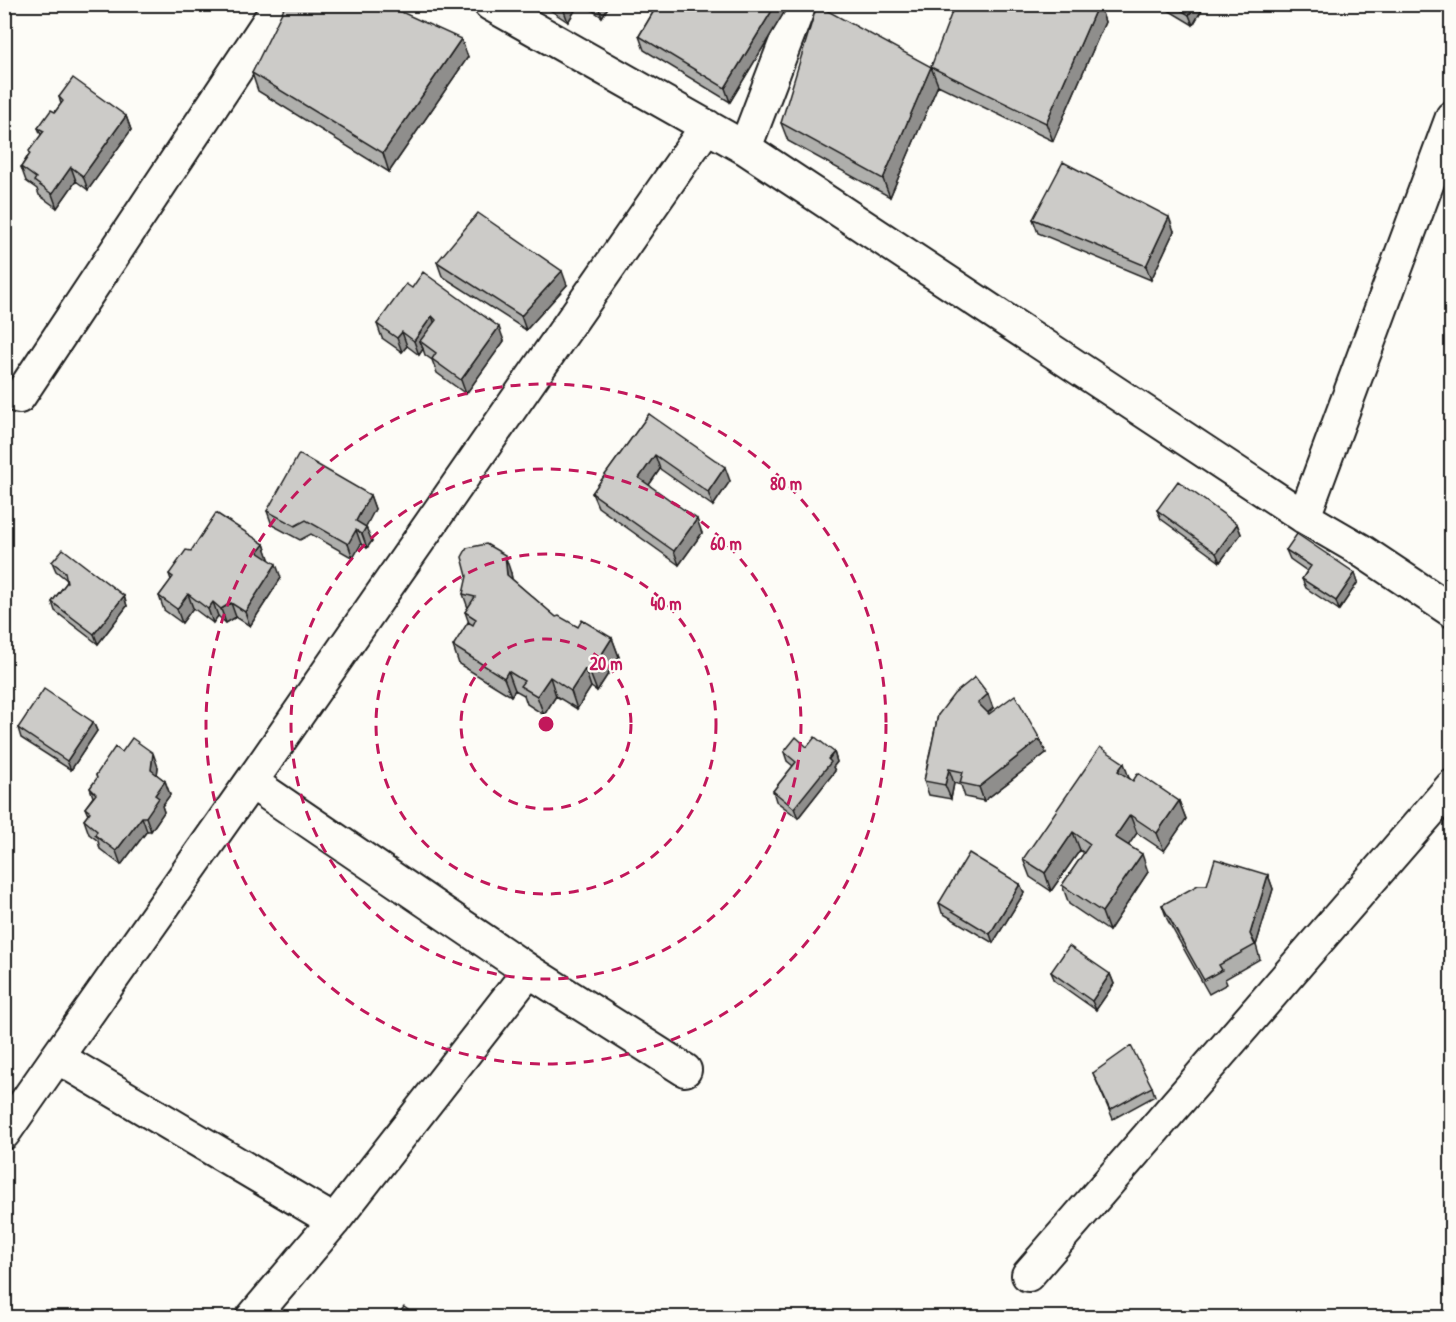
<svg xmlns="http://www.w3.org/2000/svg" width="1456" height="1322" font-family="'Patrick Hand',sans-serif">
	<rect width="100%" height="100%" fill="#fdfcf7"/>
	<filter id="ink" filterUnits="userSpaceOnUse"><feTurbulence type="fractalNoise" baseFrequency=".0167" numOctaves="2"/><feDisplacementMap in="SourceGraphic" scale="12" xChannelSelector="R" yChannelSelector="G"/><feConvolveMatrix kernelMatrix="1 2 1 2 8 2 1 2 1" color-interpolation-filters="sRGB"/></filter>
	<g filter="url(#ink)">
		<g fill="none" stroke-linecap="round" stroke-linejoin="round">
			<defs>
				<path id="minor" d="M490,4L745,148L1304,517L1359,549L1452,611
					M745,148L800,4
					M19,397L280,4
					M1304,517L1452,117
					M251,782L529,971
					M57,1057L334,1221
					M4,1133L57,1057L251,782L707,126
					M1028,1275L1452,786
					M252,1318L334,1221L529,971L685,1070"/>
			</defs>
			<use href="#minor" stroke="#1c1c1c" stroke-width="36"/>
			<use href="#minor" stroke="#fdfcf7" stroke-width="32"/>
		</g>
		<path fill="#afafac" stroke="#1c1c1c" stroke-width="1.5" d="M544,4H579L568,22L544,6Z
			M583,4H610L602,17Z
			M658,4H783L785,11L730,102L644,50L639,36Z
			M1098,4H1099L1105,22L1053,141L938,85L890,197L788,141L781,123Z
			M1158,4H1205L1193,25Z
			M461,39L468,57L389,172L258,91L252,73Z
			M59,97L126,116L131,130L88,190L76,181L57,208L39,195L37,189L26,181L21,167L41,135L38,128L55,112L61,104Z
			M1033,219L1174,231L1151,280L1038,233Z
			M437,262L567,285L526,330L442,276Z
			M412,288L504,341L466,394L437,373L432,360L425,355L423,349L419,355L407,346L402,352L382,338L377,324Z
			M649,414L730,481L713,506L660,469L649,485L702,533L679,565L598,507L592,493Z
			M370,495L375,509L365,527L372,541L367,548L361,544L353,558L311,534L300,540L272,525L267,511Z
			M1157,510L1237,524L1241,534L1220,562L1161,519Z
			M264,544L269,559L281,578L250,626L236,617L226,623L218,616L213,623L193,608L182,623L164,610L159,596L171,580L169,574Z
			M1286,550L1355,573L1358,582L1339,610L1306,588L1302,579L1307,571L1290,559Z
			M52,562L124,596L127,606L98,644L55,611L52,602L67,582V580L56,571Z
			M511,573L512,579L556,617L578,627L612,638L619,657L597,691L591,687L577,709L556,696L544,715L527,704L524,695L515,690L511,696L459,664L453,646L469,623L465,612L468,608L463,594Z
			M993,708L988,713L1040,739L1046,753L984,801L965,797L961,785L954,783L951,799L929,795L924,781L938,715Z
			M93,722L97,731L71,770L21,738L18,728Z
			M807,747L834,752L837,762L833,767L835,771L798,818L776,801L773,791L793,766L787,761L784,752Z
			M122,752L158,767L157,775L165,781L170,795L162,806L164,812L151,831H147L121,865L100,849L98,841L89,834L84,820L88,815L85,808L93,797L90,788L97,779L96,775Z
			M1129,778L1133,781L1179,801L1186,819L1164,851L1137,833L1128,845L1148,872L1109,931L1069,904L1062,885L1084,853L1080,850L1051,891L1030,877L1023,859Z
			M1268,875L1273,889L1256,945L1260,959L1225,979L1227,984L1209,994L1167,919L1162,905L1207,885Z
			M1020,884L1024,893L993,943L942,913L939,903Z
			M1051,972L1110,974L1114,984L1096,1010L1055,981Z
			M1093,1073L1152,1087L1155,1096L1113,1119Z"/>
		<path fill="#8f8e8c" stroke="#1c1c1c" stroke-width="1.5" d="M565,4H579L568,22L563,8Z
			M597,4H610L602,17Z
			M776,4H783L785,11L730,102L725,88Z
			M1098,4H1099L1105,22L1053,141L1046,123Z
			M1196,4H1205L1193,25L1189,15Z
			M461,39L468,57L389,172L383,153Z
			M931,67L938,85L890,197L883,179Z
			M126,116L131,130L88,190L83,176Z
			M71,167L76,181L57,208L52,194Z
			M1169,217L1174,231L1151,280L1146,266Z
			M562,271L567,285L526,330L521,316Z
			M432,316L437,330L420,341L423,349L419,355L414,341Z
			M499,327L504,341L466,394L461,380Z
			M402,332L407,346L402,352L397,338Z
			M655,455L660,469L644,492L639,478Z
			M725,467L730,481L713,506L708,492Z
			M370,495L375,509L362,534L356,521Z
			M697,519L702,533L679,565L674,551Z
			M1237,524L1241,534L1220,562L1216,553Z
			M366,527L372,541L367,548L362,534Z
			M356,530L361,544L353,558L348,544Z
			M264,544L269,558L263,566L258,552Z
			M505,555L511,573L514,593L507,575Z
			M276,564L281,578L250,626L245,612Z
			M1355,573L1358,582L1339,610L1336,601Z
			M188,594L193,608L182,623L177,609Z
			M124,596L127,606L98,644L94,634Z
			M213,602L218,616L213,623L208,609Z
			M231,603L236,617L226,623L221,609Z
			M612,638L619,657L597,691L590,673Z
			M585,669L591,687L577,709L571,691Z
			M508,671L515,690L511,696L504,678Z
			M550,677L556,696L544,715L537,696Z
			M988,694L993,708L983,717L978,703Z
			M93,722L97,731L71,770L67,761Z
			M1040,739L1046,753L984,801L979,787Z
			M834,752L837,762L833,767L835,771L798,818L794,808Z
			M153,753L158,767L156,784L151,770Z
			M1124,763L1130,781L1118,771Z
			M949,769L954,783L951,799L945,785Z
			M165,781L170,795L162,806L164,812L151,831L146,817L155,795Z
			M1179,801L1186,819L1164,851L1157,833Z
			M1130,815L1137,833L1122,855L1115,837Z
			M142,817L147,831L121,865L116,851Z
			M1073,832L1080,850L1051,891L1045,873Z
			M1142,854L1148,872L1109,931L1102,912Z
			M1268,875L1273,889L1256,945L1250,934Z
			M1020,884L1024,893L993,943L990,934Z
			M1110,974L1114,984L1096,1010L1092,1001Z"/>
		<path fill="#cccbc8" stroke="#1c1c1c" stroke-width="1.5" d="M286,4H384L461,39L383,153L252,73Z
			M557,4H565L563,8Z
			M658,4H776L725,88L639,36Z
			M955,4H1098L1046,123L931,67L883,179L781,123L817,5L931,67Z
			M1171,4H1196L1189,15Z
			M73,78L126,116L83,176L71,167L52,194L34,181L36,178L21,167L30,154L29,151L44,131L38,128L51,110L55,112L63,101L59,97Z
			M1063,162L1169,217L1146,266L1033,219Z
			M478,213L562,271L521,316L437,262Z
			M423,272L499,327L461,380L432,359L436,353L420,341L436,320L432,316L414,341L402,332L397,338L377,324L406,284L412,288Z
			M649,414L725,467L708,492L655,455L639,478L697,519L674,551L592,493Z
			M299,454L370,495L356,521L366,527L362,534L356,530L348,544L306,520L295,526L267,511Z
			M1178,481L1237,524L1216,553L1157,510Z
			M216,513L264,544L258,552L276,564L245,612L231,603L221,609L213,602L208,609L188,594L177,609L159,596L173,577L169,574L186,550L191,551Z
			M1297,534L1355,573L1336,601L1302,579L1311,566L1286,550Z
			M486,544L505,555L507,575L556,617L559,616L578,627L582,620L612,638L590,673L585,669L571,691L550,677L537,696L520,686L524,681L508,671L504,678L453,646L468,622L473,625L476,619L465,612L475,597L463,594L467,576L462,557L467,548Z
			M63,549L124,596L94,634L52,602L67,582L65,572L52,562Z
			M975,677L988,694L978,703L989,714L1015,695L1040,739L979,787L960,783L963,772L949,769L945,785L924,781L938,715L954,694Z
			M44,689L93,722L67,761L18,728Z
			M796,737L807,747L815,737L834,752L828,759L831,762L794,808L773,791L796,762L784,752Z
			M132,738L153,753L151,770L165,781L155,795L159,798L146,817H142L116,851L95,835L97,831L84,820L90,812L85,808L96,794L90,788L97,778L96,775L115,747L122,752Z
			M1100,747L1124,763L1118,771L1133,781L1138,773L1179,801L1157,833L1130,815L1115,837L1142,854L1102,912L1062,885L1090,844L1073,832L1045,873L1023,859Z
			M969,853L1020,884L990,934L939,903Z
			M1215,859L1268,875L1250,934L1255,945L1219,965L1222,970L1204,980L1162,905L1198,885H1207Z
			M1069,946L1110,974L1092,1001L1051,972Z
			M1131,1046L1152,1087L1110,1110L1093,1073Z
			M404,1307L418,1317H396Z"/>
	</g>
	<g fill="none" stroke="#c2185b" stroke-width="3" stroke-dasharray="10 8">
		<circle cx="546" cy="724" r="85"/>
		<circle cx="546" cy="724" r="170"/>
		<circle cx="546" cy="724" r="255"/>
		<circle cx="546" cy="724" r="340"/>
	</g>
	<circle cx="546" cy="724" r="9" fill="#c2185b" stroke="#fdfcf7" stroke-width="3"/>
	<g font-size="18" text-anchor="middle" font-weight="bold" fill="#c2185b" stroke="#fdfcf7" stroke-width="4.5" stroke-linejoin="round" paint-order="stroke">
		<text x="786" y="490">80 m</text>
		<text x="726" y="550">60 m</text>
		<text x="666" y="610">40 m</text>
		<text x="606" y="670">20 m</text>
	</g>
	<rect width="1456" height="1322" fill="none" stroke="#fdfcf7" stroke-width="24"/>
	<rect x="12" y="12" width="1432" height="1298" fill="none" stroke="#1c1c1c" stroke-width="2" filter="url(#ink)"/>
</svg>
